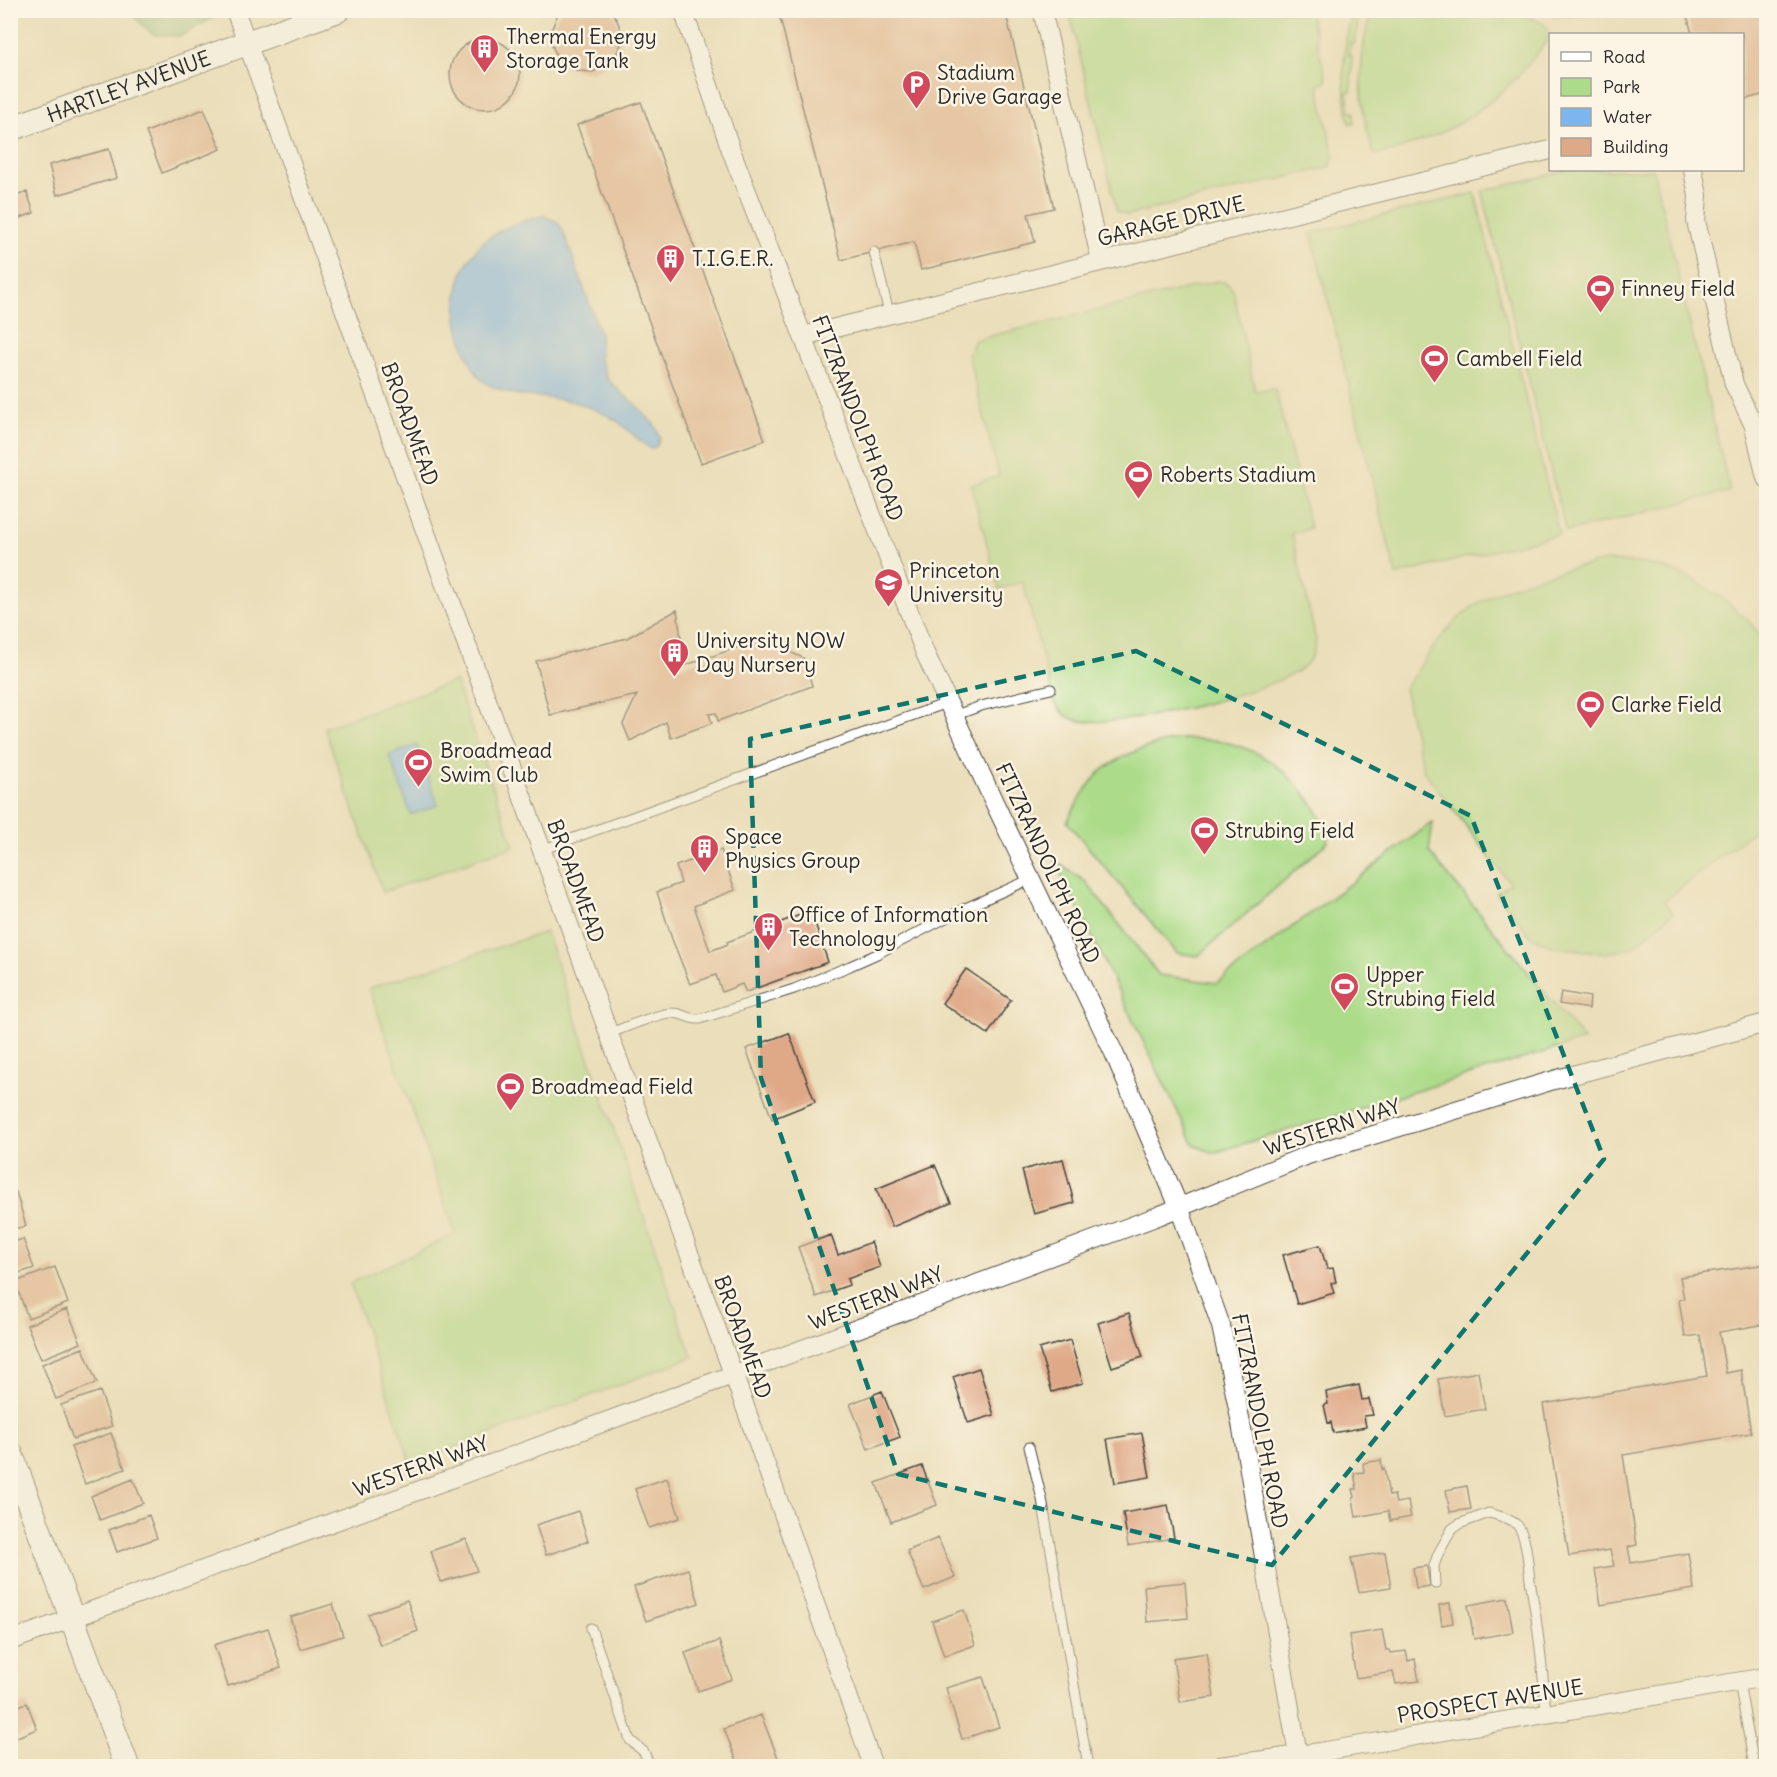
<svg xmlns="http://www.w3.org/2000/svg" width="1777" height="1777" font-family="Delius,sans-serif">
	<rect width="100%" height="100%" fill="#fcf5e5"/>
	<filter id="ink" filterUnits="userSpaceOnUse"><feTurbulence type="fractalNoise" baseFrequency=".0167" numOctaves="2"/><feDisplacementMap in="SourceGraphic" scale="12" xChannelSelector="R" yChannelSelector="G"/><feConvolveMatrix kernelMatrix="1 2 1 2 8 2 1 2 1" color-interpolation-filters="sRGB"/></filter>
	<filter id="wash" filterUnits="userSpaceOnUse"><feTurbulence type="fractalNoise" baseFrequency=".008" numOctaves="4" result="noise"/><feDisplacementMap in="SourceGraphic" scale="24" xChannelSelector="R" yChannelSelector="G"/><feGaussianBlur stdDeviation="1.35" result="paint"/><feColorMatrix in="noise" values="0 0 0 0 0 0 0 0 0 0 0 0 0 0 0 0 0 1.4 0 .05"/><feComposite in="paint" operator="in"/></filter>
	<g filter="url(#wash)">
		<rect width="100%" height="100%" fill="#ebdeba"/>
		<path fill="#acdb89" stroke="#6c835a" stroke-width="1.5" d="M1069,11H1309L1327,81L1318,84L1334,156L1330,167L1133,214L1127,215L1117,211Z
			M1353,11L1360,12L1354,44L1350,43L1349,55L1352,56L1351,92H1347L1350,112H1354V124L1350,125C1341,86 1341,49 1353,11Z
			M1372,11H1517L1544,24L1548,28C1551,39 1541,48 1535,56C1501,99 1459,130 1407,146C1397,150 1386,154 1375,154L1373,153C1370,138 1364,122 1363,107C1359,76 1362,40 1372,11Z
			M1543,11V10L1606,11C1585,16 1565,20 1543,11Z
			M1569,170H1653L1730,491L1566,532L1482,191Z
			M1475,193L1559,534L1396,575L1311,233Z
			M1217,281L1227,283L1233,290L1255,391L1275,389L1310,528L1292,534L1316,640C1314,650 1313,657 1306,665C1279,691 1108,733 1073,719C1064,716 1059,709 1054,701L1023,582L999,589L971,485L999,476L968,355L975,340Z
			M1607,561C1620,562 1632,562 1644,564C1688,569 1742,607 1766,643V821L1664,901L1673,913L1632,948L1605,953L1554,947L1531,937L1497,893L1510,883L1423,770L1404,689C1422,664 1438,637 1461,616C1497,584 1561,570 1607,561Z
			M455,681L514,846L383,892L324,728Z
			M1181,739C1200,739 1218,739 1236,745C1277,757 1321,800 1328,842L1198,956L1177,953L1067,822C1074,808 1082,794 1092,781C1112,756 1151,744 1181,739Z
			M1433,822L1429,852L1584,1040L1213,1153L1194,1145L1055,861L1086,882L1159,975L1217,983Z
			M546,932L692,1357L411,1464L350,1283L456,1234L369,988Z"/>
		<path fill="#89bb75" stroke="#5a7350" stroke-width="1.5" d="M135,11H217L218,15L181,36L154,35L135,18Z"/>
		<path fill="#7db6ee" stroke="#54708c" stroke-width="1.5" d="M544,216L558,222L564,233L600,334V360L609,381L640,409L655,426L660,437L657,446L651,449C633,437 620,419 600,412C589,407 577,402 565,400C538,395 505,399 482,380C473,372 467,355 463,344C455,322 454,300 461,277C474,239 506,223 544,216Z
			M417,745L438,805L411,815L389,755Z"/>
		<g id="blocks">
			<path fill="#dfa887" d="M563,10H610L616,18L621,30V44L615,57L605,66L593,72L579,71L566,66L556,55L551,42L552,29L557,16Z
				M778,10H1005L1054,208L1028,214L1035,242L921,270L914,242L841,260Z
				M1705,10H1766V94L1742,100V34H1692L1687,15Z
				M450 74a35 35 0 1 1 70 0a35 35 0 1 1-70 0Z
				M641,102L765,440L701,463L577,125Z
				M204,109L221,149L162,173L146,132Z
				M109,149L117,178L57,195L49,165Z
				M27,192L34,213L14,220L10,215V198Z
				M677,610L682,645L670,658L674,669L763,639L805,659L812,686L718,721L716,713L709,714L712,723L671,738L666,722L630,741L623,724L637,695L550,715L536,661L627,638Z
				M721,850L735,890L694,906L710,951L728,944L727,942L811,911L828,962L746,992L742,984L722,992L716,975L690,984L672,939L657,892L681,883L676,866Z
				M966,969L1011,1000L988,1034L942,1003Z
				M1561,992L1590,997L1589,1009L1559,1004Z
				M789,1033L815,1102L772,1119L746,1049Z
				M1063,1159L1074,1203L1034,1214L1022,1170Z
				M935,1165L951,1203L892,1227L876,1189Z
				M16,1192L26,1226L10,1230V1194Z
				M831,1235L838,1255L871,1242L880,1267L847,1279L849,1285L816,1297L798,1247Z
				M23,1239L34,1268L10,1276V1243Z
				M1320,1245L1327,1269L1333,1268L1336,1282L1331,1283L1334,1293L1297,1304L1283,1255Z
				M1766,1264V1324L1719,1332L1726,1373L1741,1370L1751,1433L1623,1455L1637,1545L1628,1547L1631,1563L1688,1553L1694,1589L1601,1605L1595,1569L1614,1566L1610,1550L1569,1556L1543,1404L1707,1376L1700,1335L1685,1337L1679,1300L1684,1299L1680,1277Z
				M55,1267L68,1303L28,1318L15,1282Z
				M67,1309L81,1343L41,1359L27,1325Z
				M1129,1313L1143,1357L1112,1367L1098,1323Z
				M1070,1340L1083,1383L1052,1392L1039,1349Z
				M83,1348L97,1383L56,1399L42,1364Z
				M979,1368L994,1415L968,1423L953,1377Z
				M1478,1372L1485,1409L1445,1416L1438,1379Z
				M1359,1385L1362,1400L1369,1399L1373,1415L1364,1416L1366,1427L1333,1433L1331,1422L1328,1423L1324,1405L1328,1404L1326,1392Z
				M100,1391L112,1426L73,1439L61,1405Z
				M882,1391L900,1437L868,1449L850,1404Z
				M111,1433L125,1469L85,1484L71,1447Z
				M1142,1433L1150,1477L1115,1483L1107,1439Z
				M1381,1460L1382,1469L1384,1468L1389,1496L1394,1495L1396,1503L1408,1501L1411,1517L1390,1521L1388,1511L1356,1517L1353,1498L1355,1497L1353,1489H1357L1354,1473L1364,1472L1363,1463Z
				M922,1466L937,1505L891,1522L876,1483Z
				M667,1478L680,1518L649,1528L635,1489Z
				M133,1479L143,1503L100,1520L91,1496Z
				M1467,1486L1471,1509L1450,1512L1446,1490Z
				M1168,1505L1174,1538L1128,1546L1123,1513Z
				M578,1511L588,1541L546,1555L536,1525Z
				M149,1515L157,1538L117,1552L109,1530Z
				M938,1538L955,1577L924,1590L907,1551Z
				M466,1539L477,1571L441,1582L431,1551Z
				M1385,1552L1391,1587L1359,1592L1351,1558Z
				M1427,1566L1430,1586L1416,1588L1413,1568Z
				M688,1569L699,1603L646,1621L634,1587Z
				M1185,1582L1188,1618L1147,1622L1144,1586Z
				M1507,1598L1513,1632L1474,1639L1468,1605Z
				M407,1600L418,1631L380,1645L368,1614Z
				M1450,1603L1453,1623L1442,1625L1439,1605Z
				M333,1604L343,1636L300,1649L290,1617Z
				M964,1610L975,1645L944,1656L932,1621Z
				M268,1628L281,1668L228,1686L214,1645Z
				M1382,1630L1386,1650H1390L1391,1653L1406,1651L1408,1661L1415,1659L1419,1681L1396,1684L1393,1672L1356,1678L1349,1635Z
				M719,1641L732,1679L698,1691L685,1653Z
				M1207,1653L1214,1697L1180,1702L1173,1658Z
				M983,1677L999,1727L962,1739L946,1688Z
				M27,1703L37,1729L10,1740V1709Z
				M761,1715L780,1763L771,1766H739L724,1729Z"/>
		</g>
	</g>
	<g filter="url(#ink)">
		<use href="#blocks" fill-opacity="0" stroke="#484640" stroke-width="1.5"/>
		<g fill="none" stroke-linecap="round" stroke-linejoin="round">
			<defs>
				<path id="service" d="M685,17L707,10
					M874,252L889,313
					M953,716L981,706L1051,689
					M541,850L947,703
					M608,1034C621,1029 661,1012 672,1013C683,1013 689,1020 700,1019L794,989L850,966L877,954L963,909L1031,879
					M1029,1447L1042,1499L1088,1766
					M1435,1584L1434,1566L1438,1554L1452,1529L1459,1524L1489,1513C1497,1515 1512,1519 1518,1526C1527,1538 1528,1565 1530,1580C1538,1625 1543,1669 1546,1714
					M591,1628L630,1740L644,1752L650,1766
					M1739,1682L1754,1766"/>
				<path id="minor" d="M235,10L743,1401L873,1766
					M683,10L731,150L925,653L995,804L1114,1053L1179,1207L1221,1326L1241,1423L1298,1755
					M1042,10L1101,261
					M1693,170L1698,196L1696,221L1734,384L1754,426L1766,478
					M803,336L1550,150
					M10,1641L822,1342L1158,1216L1308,1155L1554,1080L1766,1023
					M1220,1766L1320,1752L1766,1677"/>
				<g id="tertiary">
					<path id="s1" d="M10,129L338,10"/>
					<path d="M10,1452L127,1766"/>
				</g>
			</defs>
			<use href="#service" stroke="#484640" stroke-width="11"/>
			<use href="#minor" stroke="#484640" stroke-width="20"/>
			<use href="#tertiary" stroke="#484640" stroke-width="26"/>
			<use href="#service" stroke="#fff" stroke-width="9"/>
			<use href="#minor" stroke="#fff" stroke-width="18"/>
			<use href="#tertiary" stroke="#fff" stroke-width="24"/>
		</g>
	</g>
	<path d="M0 0H1777V1777H0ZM1136,651L1471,816L1604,1159L1272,1565L898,1474L761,1078L750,739Z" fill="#ebdeba" fill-opacity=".55" fill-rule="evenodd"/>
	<path fill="none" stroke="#0f766e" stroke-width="4.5" stroke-dasharray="12 8" stroke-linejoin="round" d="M1136,651L1471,816L1604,1159L1272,1565L898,1474L761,1078L750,739Z"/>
	<defs>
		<symbol id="building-pin" viewBox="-11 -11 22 30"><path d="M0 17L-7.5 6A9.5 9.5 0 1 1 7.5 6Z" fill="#d1495b" stroke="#fcf5e5"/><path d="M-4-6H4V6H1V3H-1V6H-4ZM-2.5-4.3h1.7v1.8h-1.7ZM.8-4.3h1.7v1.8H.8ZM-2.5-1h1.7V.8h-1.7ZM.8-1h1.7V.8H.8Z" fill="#fff"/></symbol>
		<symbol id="parking-pin" viewBox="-11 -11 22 30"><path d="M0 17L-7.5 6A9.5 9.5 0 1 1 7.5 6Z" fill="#d1495b" stroke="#fcf5e5"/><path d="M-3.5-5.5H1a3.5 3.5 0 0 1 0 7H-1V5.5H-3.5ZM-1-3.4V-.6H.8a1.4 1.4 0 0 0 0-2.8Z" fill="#fff"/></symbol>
		<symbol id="stadium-pin" viewBox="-11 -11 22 30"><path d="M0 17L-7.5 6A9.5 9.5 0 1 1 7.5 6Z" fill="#d1495b" stroke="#fcf5e5"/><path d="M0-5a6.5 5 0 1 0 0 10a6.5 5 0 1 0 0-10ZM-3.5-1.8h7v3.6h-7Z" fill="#fff"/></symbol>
		<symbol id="university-pin" viewBox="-11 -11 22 30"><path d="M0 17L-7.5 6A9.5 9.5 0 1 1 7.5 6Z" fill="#d1495b" stroke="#fcf5e5"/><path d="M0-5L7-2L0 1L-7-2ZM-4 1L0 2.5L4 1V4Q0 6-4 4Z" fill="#fff"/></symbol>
	</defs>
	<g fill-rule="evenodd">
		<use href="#building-pin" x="468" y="32" width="33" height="45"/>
		<use href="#parking-pin" x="900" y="68" width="33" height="45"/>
		<use href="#building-pin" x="654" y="242" width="33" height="45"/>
		<use href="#stadium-pin" x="1584" y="272" width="33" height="45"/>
		<use href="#stadium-pin" x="1418" y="342" width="33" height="45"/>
		<use href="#stadium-pin" x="1122" y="458" width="33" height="45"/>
		<use href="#university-pin" x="872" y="566" width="33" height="45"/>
		<use href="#building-pin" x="658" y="636" width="33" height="45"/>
		<use href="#stadium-pin" x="1574" y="688" width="33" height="45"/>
		<use href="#stadium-pin" x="402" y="746" width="33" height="45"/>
		<use href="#stadium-pin" x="1188" y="814" width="33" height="45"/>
		<use href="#building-pin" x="688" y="832" width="33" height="45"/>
		<use href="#building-pin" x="752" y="910" width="33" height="45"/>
		<use href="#stadium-pin" x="1328" y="970" width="33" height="45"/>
		<use href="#stadium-pin" x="494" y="1070" width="33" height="45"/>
	</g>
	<g text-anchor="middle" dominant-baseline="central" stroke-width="5" stroke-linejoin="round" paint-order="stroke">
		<g font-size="21" fill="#2b2b2b" stroke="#fcf5e5" text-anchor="start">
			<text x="506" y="36">Thermal Energy<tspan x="506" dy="24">Storage Tank</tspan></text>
			<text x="937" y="72">Stadium<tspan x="937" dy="24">Drive Garage</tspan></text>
			<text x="692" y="258">T.I.G.E.R.</text>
			<text x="1621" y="288">Finney Field</text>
			<text x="1456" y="358">Cambell Field</text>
			<text x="1160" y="474">Roberts Stadium</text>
			<text x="909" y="570">Princeton<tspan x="909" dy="24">University</tspan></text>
			<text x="696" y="640">University NOW<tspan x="696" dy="24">Day Nursery</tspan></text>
			<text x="1611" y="704">Clarke Field</text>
			<text x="440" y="750">Broadmead<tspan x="440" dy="24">Swim Club</tspan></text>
			<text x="1225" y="830">Strubing Field</text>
			<text x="725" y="836">Space<tspan x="725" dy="24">Physics Group</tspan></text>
			<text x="789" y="914">Office of Information<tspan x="789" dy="24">Technology</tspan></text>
			<text x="1366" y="974">Upper<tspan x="1366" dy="24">Strubing Field</tspan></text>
			<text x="531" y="1086">Broadmead Field</text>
		</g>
		<g font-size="21" fill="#2b2b2b" stroke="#fcf5e5">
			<text stroke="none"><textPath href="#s1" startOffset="126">HARTLEY AVENUE</textPath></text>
			<text transform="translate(1171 221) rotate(-14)">GARAGE DRIVE</text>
			<text transform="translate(858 418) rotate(69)">FITZRANDOLPH ROAD</text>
			<text transform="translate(410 424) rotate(70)">BROADMEAD</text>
			<text transform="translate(1048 863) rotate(65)">FITZRANDOLPH ROAD</text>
			<text transform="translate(576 881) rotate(70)">BROADMEAD</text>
			<text transform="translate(1332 1127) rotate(-18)">WESTERN WAY</text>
			<text transform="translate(876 1298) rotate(-21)">WESTERN WAY</text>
			<text transform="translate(743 1337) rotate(70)">BROADMEAD</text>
			<text transform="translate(1260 1421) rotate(79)">FITZRANDOLPH ROAD</text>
			<text transform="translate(421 1466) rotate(-20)">WESTERN WAY</text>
			<text transform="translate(1490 1701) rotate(-9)">PROSPECT AVENUE</text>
		</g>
	</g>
	<rect width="1777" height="1777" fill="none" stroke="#fcf5e5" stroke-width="36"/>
	<rect x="1549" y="33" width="195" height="138" fill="#fcf5e5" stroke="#a8a49b" stroke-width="1.5"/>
	<rect x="1561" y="52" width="30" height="9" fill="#ffffff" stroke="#a8a49b" stroke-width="1.5"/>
	<text x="1603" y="63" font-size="18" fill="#2b2b2b">Road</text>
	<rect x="1561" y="78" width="30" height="18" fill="#acdb89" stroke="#a8a49b" stroke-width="1.5"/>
	<text x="1603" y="93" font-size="18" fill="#2b2b2b">Park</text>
	<rect x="1561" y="108" width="30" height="18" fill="#7db6ee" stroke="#a8a49b" stroke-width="1.5"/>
	<text x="1603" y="123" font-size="18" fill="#2b2b2b">Water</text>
	<rect x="1561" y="138" width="30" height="18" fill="#dfa887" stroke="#a8a49b" stroke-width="1.5"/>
	<text x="1603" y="153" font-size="18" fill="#2b2b2b">Building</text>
</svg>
